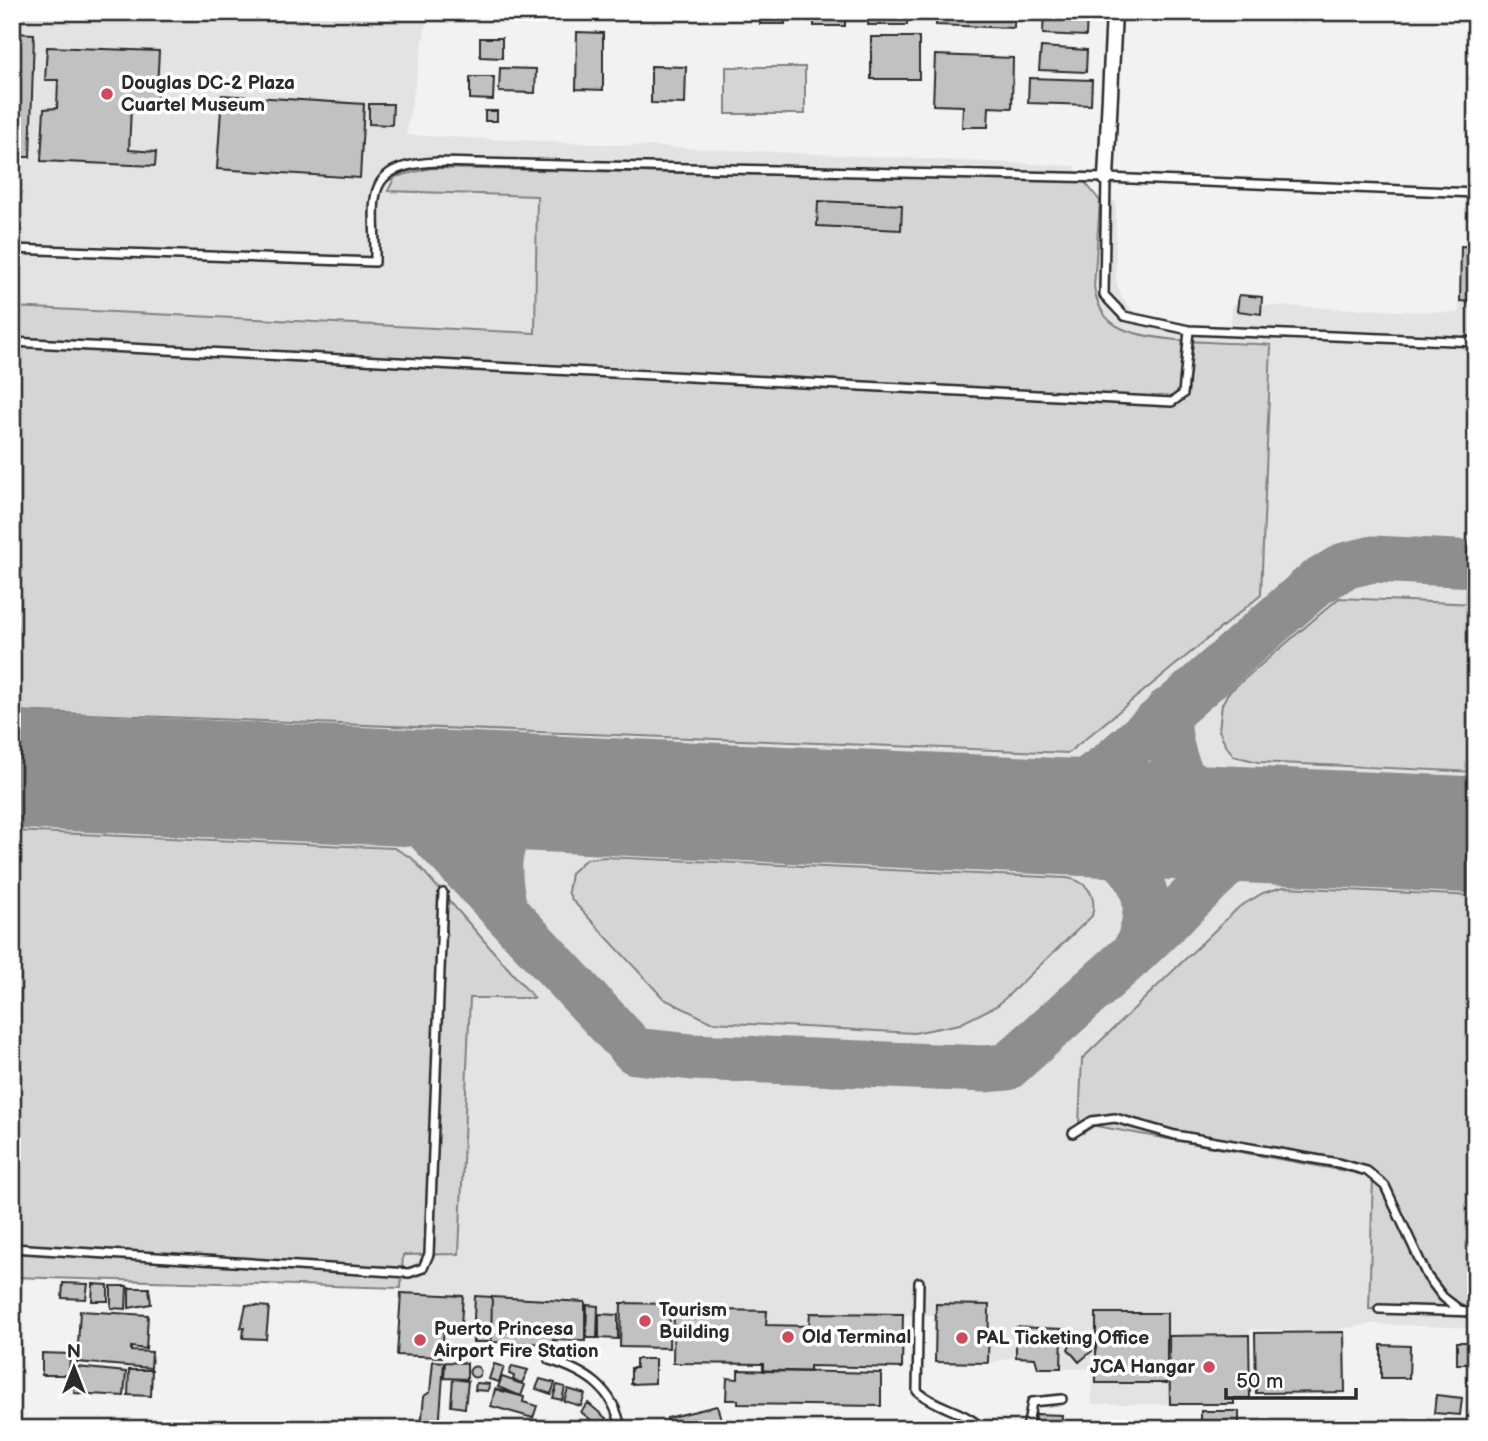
<svg xmlns="http://www.w3.org/2000/svg" width="1488" height="1441" font-family="'Balsamiq Sans',sans-serif">
	<rect width="100%" height="100%" fill="#f2f2f2"/>
	<filter id="ink" filterUnits="userSpaceOnUse"><feTurbulence type="fractalNoise" baseFrequency=".0143" numOctaves="2"/><feDisplacementMap in="SourceGraphic" scale="14" xChannelSelector="R" yChannelSelector="G"/><feConvolveMatrix kernelMatrix="1 2 1 2 8 2 1 2 1" color-interpolation-filters="sRGB"/></filter>
	<g filter="url(#ink)">
		<path fill="#e3e3e3" d="M12,12H428L406,135L1076,166V180L1084,181L1099,201H1116V280L1122,299L1136,313L1171,324L1231,326L1232,304L1459,313L1461,246L1476,247V1328L1371,1324L1331,1331L1250,1329V1398H1234V1404H1092V1369L1038,1368L1034,1358L1016,1357L988,1363L935,1362L936,1315H903L902,1368L673,1363V1348L620,1347L619,1339L554,1340L553,1344L473,1342L442,1357L397,1355L400,1288L12,1277Z"/>
		<path fill="#d5d5d5" stroke="#808080" stroke-width="2" d="M726,67H805V114H726Z
			M431,168L1084,181L1100,201L1094,287C1097,304 1103,319 1119,327C1151,344 1233,342 1271,345L1261,595L1068,753L12,711L14,307L535,333L537,196L388,191L395,177Z
			M1339,598L1476,604V772L1258,762L1234,756L1225,744L1219,730L1222,704L1228,693Z
			M12,831L394,848L412,858L534,998H470L459,1254L403,1255L401,1288L12,1277Z
			M604,857L1067,878C1088,881 1097,896 1092,916L998,1005L960,1024L914,1033L711,1022L664,999L572,900L568,892L571,873L586,859Z
			M1283,887L1476,896V1315L1369,1309L1373,1176L1079,1123L1082,1059L1239,907L1263,893Z"/>
		<g fill="none" stroke-linecap="round" stroke-linejoin="round">
			<path stroke="#8e8e8e" stroke-width="47" d="M1168,711C1166,750 1181,795 1219,814C1233,822 1252,823 1267,825
				M382,787L413,814L635,1051L692,1057L984,1069L1007,1067L1135,952L1267,825
				M1039,815L1108,766L1315,584L1344,566L1373,559L1476,564
				M1068,817C1119,852 1169,881 1135,952
				M505,912C491,856 501,842 526,793"/>
			<path stroke="#8e8e8e" stroke-width="117" d="M12,770L1476,835"/>
		</g>
		<path fill="#c1c1c1" stroke="#2b2b2b" stroke-width="2" d="M760,12H785V24H760Z
			M814,12H845V26H814Z
			M868,12H907V25H868Z
			M936,12H1014V28L936,25Z
			M1044,12L1087,13L1086,36L1043,34Z
			M577,32L603,33V90L576,89Z
			M12,33L34,34L30,157H12Z
			M871,37H919V79H871Z
			M480,38H502V58L480,57Z
			M47,47L159,51L156,108H131L129,150L156,152L155,166L41,161L44,109L57,108L58,80H45Z
			M1041,47L1087,50L1086,72L1039,70Z
			M935,55L1013,58L1012,108L989,107L988,127H962L963,106L933,105Z
			M651,66L686,67L685,104L651,103Z
			M500,68L536,69L535,93L499,92Z
			M470,77H494L493,100L470,99Z
			M1029,78L1092,80L1091,105L1028,103Z
			M222,95L364,104L360,178L217,169Z
			M369,104H393L392,125L369,124Z
			M485,111H497V121H485Z
			M818,201L902,205L901,230L817,226Z
			M1461,246L1476,247V302L1460,301Z
			M1239,295L1262,297L1261,314L1237,311Z
			M63,1283L88,1284L86,1299L62,1298Z
			M93,1284L108,1285V1301H92Z
			M111,1286H127L126,1309L111,1308Z
			M129,1288H149L151,1304L129,1308Z
			M401,1293L463,1296L461,1324L444,1323L442,1357L397,1355Z
			M475,1296L492,1297L491,1342H473Z
			M492,1297L585,1302V1341L553,1340V1344L491,1342Z
			M621,1303L670,1304L669,1348L620,1347Z
			M936,1304L989,1305L988,1363L935,1362Z
			M246,1305L269,1307L266,1339L243,1338L244,1328H241Z
			M587,1305L598,1306L597,1338H586Z
			M674,1309L767,1311L766,1325L809,1326L810,1313L903,1314L902,1368L810,1366V1372L763,1371V1364L673,1363Z
			M80,1311L148,1315L146,1349L131,1347V1351L152,1352L151,1368L77,1362Z
			M1096,1313H1167V1383H1096Z
			M599,1314L618,1315V1339L599,1338Z
			M1016,1327L1062,1329L1061,1368H1038L1035,1358L1016,1357Z
			M1344,1332L1345,1392L1256,1393L1255,1333Z
			M1249,1335L1250,1398H1234V1404H1170L1169,1336Z
			M1073,1338H1087L1092,1351L1079,1362L1068,1349Z
			M1457,1342H1476V1364H1457Z
			M1381,1345L1410,1346L1409,1378H1381Z
			M42,1353L70,1354L69,1375H42Z
			M636,1359H655V1383L631,1384V1368H636Z
			M433,1361L444,1362L439,1429H421L424,1396L430,1392Z
			M445,1362L467,1363V1379L444,1378Z
			M494,1364L504,1367L499,1382L489,1379Z
			M512,1366L528,1370L522,1383L513,1380L514,1376L509,1374Z
			M469.5 1372a5.5 5.5 0 1 1 11 0a5.5 5.5 0 1 1-11 0Z
			M76,1367L126,1372L124,1396L74,1393Z
			M129,1370H152L151,1396L128,1395Z
			M738,1370L881,1373V1406L738,1404V1400H726L727,1378L738,1379Z
			M502,1377L525,1385L521,1396L498,1387Z
			M453,1379L468,1381L465,1408L451,1406Z
			M540,1379L555,1383L551,1394L536,1389Z
			M476,1383L489,1384L488,1391L475,1390Z
			M557,1385L565,1387L562,1400L553,1398Z
			M495,1389L524,1397L523,1402L537,1406L533,1418L491,1406Z
			M568,1389L585,1394L581,1406L564,1401Z
			M1436,1395L1462,1398L1460,1415L1434,1413Z
			M588,1403L607,1419L600,1427L581,1412Z
			M717,1406L721,1419L669,1429L667,1418Z
			M1201,1411H1239V1429H1201Z
			M1036,1414L1062,1415L1061,1429H1035Z
			M481,1420L490,1423L492,1429H474Z"/>
		<g fill="none" stroke-linecap="round" stroke-linejoin="round">
			<defs>
				<path id="lane" d="M1106,178L1104,295L1124,316L1189,330L1476,342
					M12,249L375,262C376,198 359,166 437,162L1106,178L1476,193
					M12,342L1172,402L1183,394L1189,330
					M1073,1133L1092,1121L1115,1118L1175,1135L1338,1163L1367,1171L1385,1186L1427,1276L1443,1297L1461,1311
					M12,1248L409,1273L423,1268L429,1254L443,893
					M919,1282L917,1391C936,1408 964,1410 983,1429
					M1379,1309L1476,1312
					M549,1360C585,1371 614,1388 621,1429
					M1027,1429L1032,1402L1062,1399"/>
				<path id="street" d="M1106,178L1114,12"/>
			</defs>
			<use href="#lane" stroke="#2b2b2b" stroke-width="12"/>
			<use href="#street" stroke="#2b2b2b" stroke-width="19"/>
			<use href="#lane" stroke="#fff" stroke-width="7"/>
			<use href="#street" stroke="#fff" stroke-width="14"/>
		</g>
	</g>
	<g fill="#d1495b" stroke="#fff" stroke-width="2.5">
		<circle cx="107" cy="94" r="7"/>
		<circle cx="645" cy="1321" r="7"/>
		<circle cx="788" cy="1337" r="7"/>
		<circle cx="962" cy="1338" r="7"/>
		<circle cx="420" cy="1340" r="7"/>
		<circle cx="1209" cy="1367" r="7"/>
	</g>
	<g text-anchor="middle" dominant-baseline="central" stroke-width="7" stroke-linejoin="round" paint-order="stroke">
		<g font-size="19" font-weight="bold" fill="#2b2b2b" stroke="#fff" text-anchor="start">
			<text x="121" y="83">Douglas DC-2 Plaza<tspan x="121" dy="22">Cuartel Museum</tspan></text>
			<text x="659" y="1310">Tourism<tspan x="659" dy="22">Building</tspan></text>
			<text x="434" y="1329">Puerto Princesa<tspan x="434" dy="22">Airport Fire Station</tspan></text>
			<text x="802" y="1337">Old Terminal</text>
			<text x="976" y="1338">PAL Ticketing Office</text>
			<text x="1195" y="1367" text-anchor="end">JCA Hangar</text>
		</g>
	</g>
	<rect width="1488" height="1441" fill="none" stroke="#fff" stroke-width="42"/>
	<rect x="21" y="21" width="1446" height="1399" fill="none" stroke="#2b2b2b" stroke-width="2.5" filter="url(#ink)"/>
	<g transform="translate(74 1368)" stroke="#ffffff" stroke-width="5" paint-order="stroke">
	<path d="M0-5L12 26L0 18L-12 26Z" fill="#2b2b2b"/>
	<text y="-10" font-size="19" font-weight="bold" text-anchor="middle" fill="#2b2b2b">N</text>
	</g>
	<path d="M1226 1388v10h130v-10" fill="none" stroke="#2b2b2b" stroke-width="3.5"/>
	<text x="1236" y="1388" font-size="21" fill="#2b2b2b" stroke="#ffffff" stroke-width="5" paint-order="stroke">50 m</text>
</svg>
